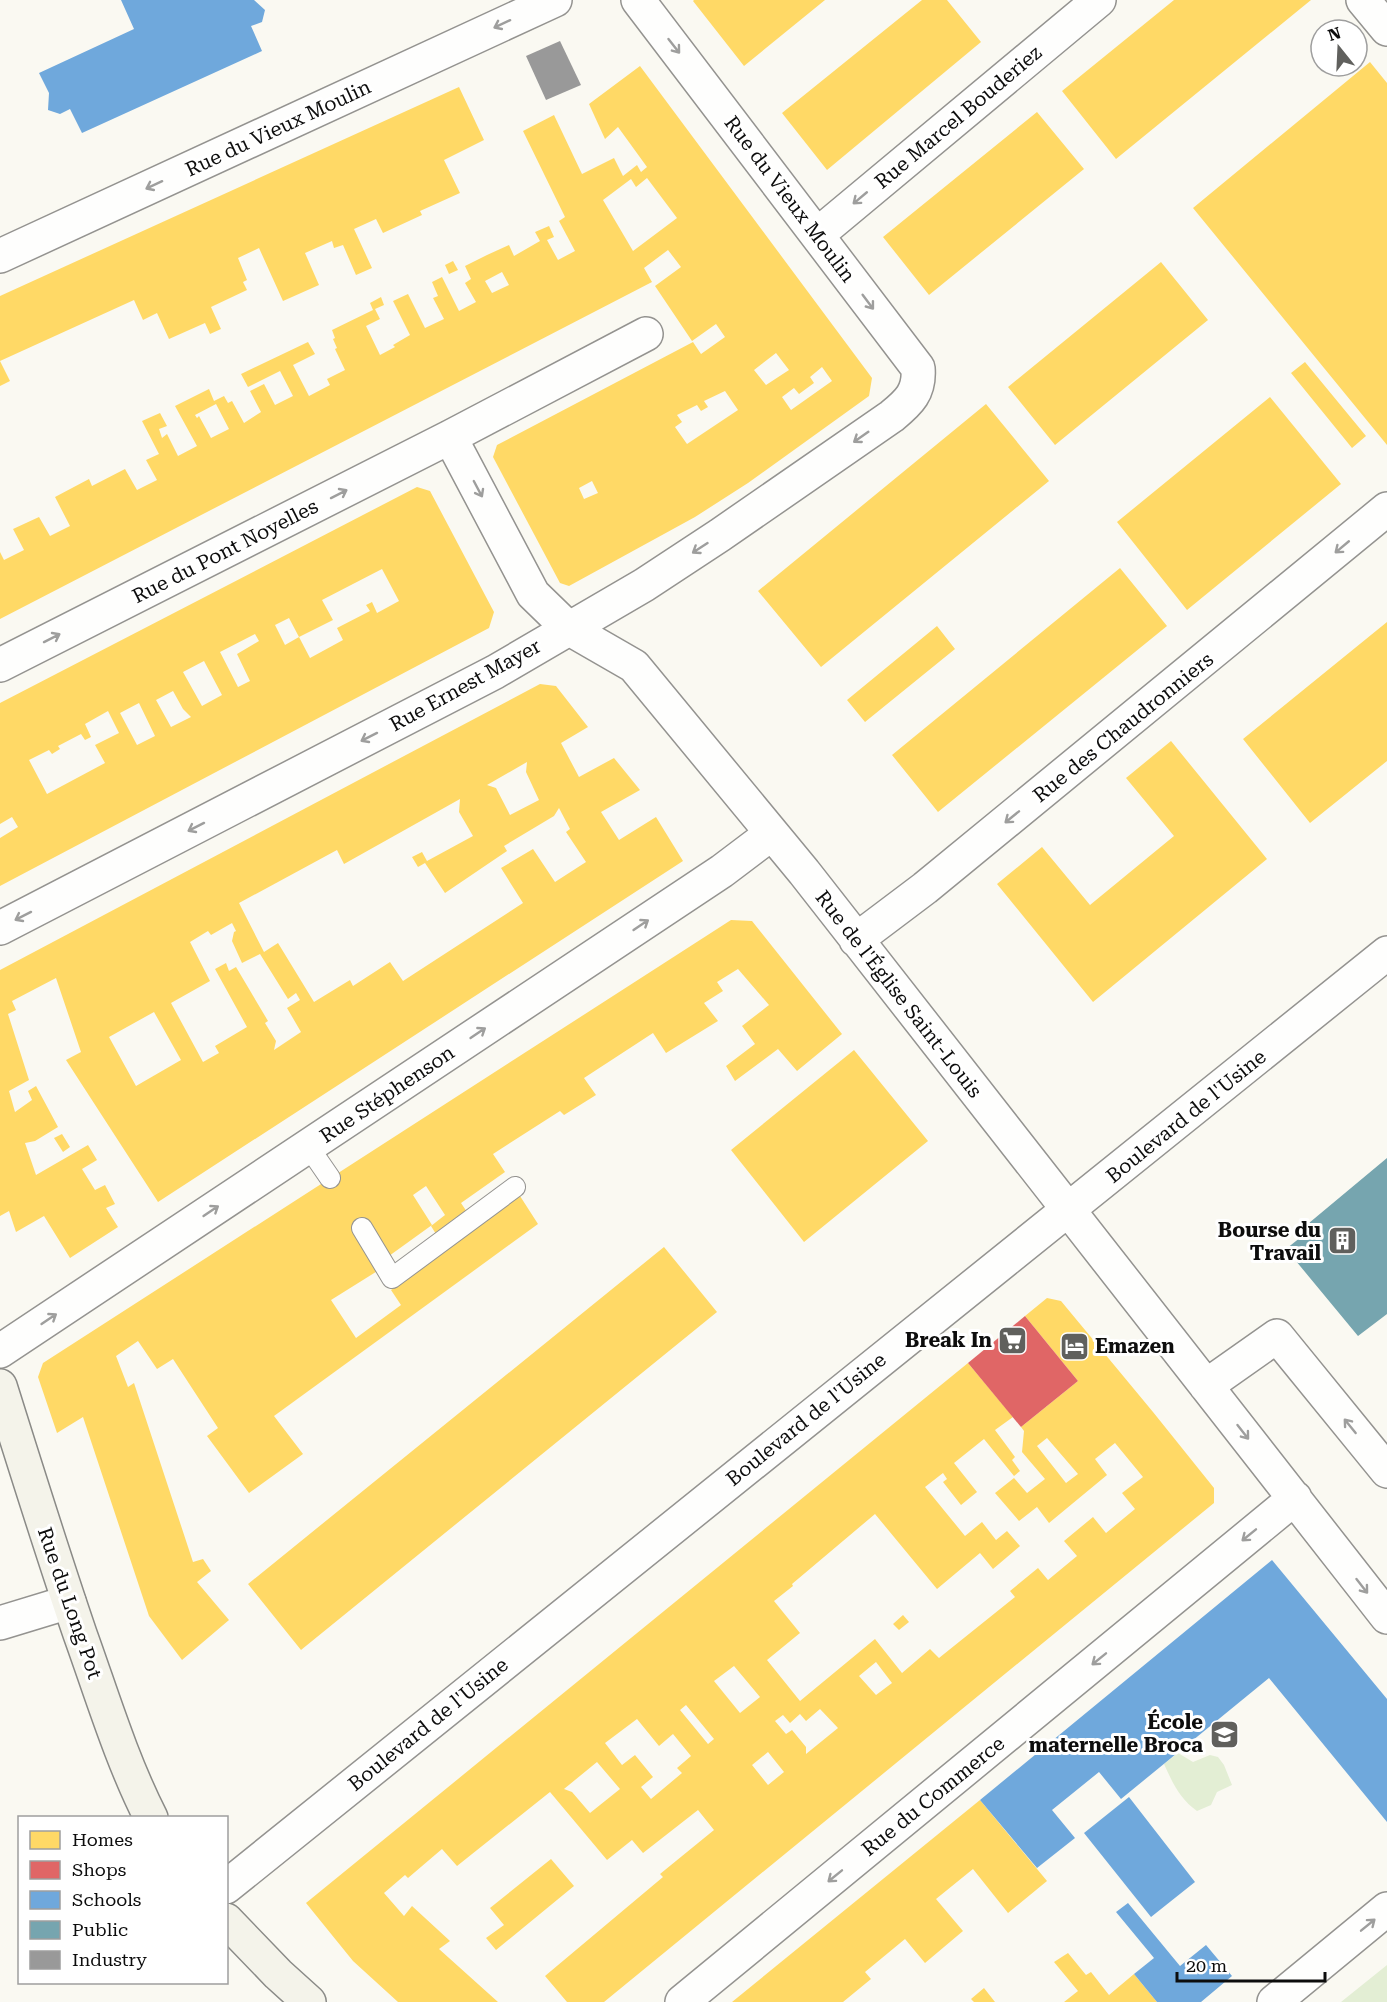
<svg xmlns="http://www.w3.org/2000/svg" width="1387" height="2002" font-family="'Roboto Serif',serif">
	<rect width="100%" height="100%" fill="#faf9f2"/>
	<path fill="#e3eed4" d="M1178,1753L1193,1762L1210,1755L1218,1757L1224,1765L1232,1785L1217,1792L1211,1805L1197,1811C1180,1799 1172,1782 1164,1764Z
		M1387,1965V2002H1341Z"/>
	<path fill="#ffd966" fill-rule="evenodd" d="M694,0H825L744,66L693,1Z
		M922,0H947L981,42L827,170L782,113Z
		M1174,0H1311L1116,159L1062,91Z
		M1370,62L1387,83V445L1193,208Z
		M640,66L872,378L869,396L748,483L695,517L569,586L560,583L493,457L497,445L693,342L701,354L725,337L716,324L692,341L655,286L681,267L668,250L644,268L652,282L0,619V552L4,560L24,550L13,529L39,517L50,536L70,526L55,497L89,479L92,486L125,469L137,490L157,480L146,460L159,454L142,421L160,413L167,426L159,429L162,438L167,434L178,456L197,446L175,406L209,389L214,401L224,396L228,403L232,401L244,423L261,412L250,391L264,384L275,405L293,396L280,371L248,387L241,374L308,342L315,354L293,365L309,396L330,385L327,379L345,370L335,349L337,348L333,339L335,338L332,330L373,310L370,303L381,297L384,305L375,309L380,319L366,326L380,355L395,347L393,345L410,335L393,301L408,294L425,328L444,319L433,298L438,296L432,282L442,277L459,311L476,302L465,283L471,279L465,266L487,255L509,245L514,256L540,241L535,232L549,226L554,237L547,240L558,260L575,251L559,221L565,217L523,131L554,115L582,174L614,158L623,176L637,165L641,172L647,167L618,127L605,139L589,104ZM647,178L677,218L633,251L603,200L631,179L636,187ZM502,272L509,285L492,293L485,281ZM776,353L789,370L766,385L754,370ZM822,367L832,381L791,410L782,397L794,388L799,394L814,383L810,377ZM725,391L738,410L687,444L675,427L682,422L677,415L697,405L701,411L708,407L704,401ZM216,404L229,429L211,438L199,416L197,418L195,415ZM592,481L598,493L584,499L579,488Z
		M459,87L484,140L444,160L460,193L420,211L422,215L383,233L376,219L354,229L372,268L356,275L343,245L334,248L332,241L305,253L319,285L283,301L259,248L238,258L247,280L243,282L247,290L211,307L221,329L210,334L205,323L169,339L157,313L143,320L134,300L0,361L10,381L0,386V296Z
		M1037,112L1084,169L929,295L883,237Z
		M453,261L458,270L449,274L445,265Z
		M1161,262L1208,320L1055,445L1008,387Z
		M1305,362L1366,436L1352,448L1291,373Z
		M1270,397L1341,484L1187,610L1117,522Z
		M986,404L1049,481L821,667L758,591Z
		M417,487L430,491L494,612L489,628L0,886V838L18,827L12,817L0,824V703ZM382,569L399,601L377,613L372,602L366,605L370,611L337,628L343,640L310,658L299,637L333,620L322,600ZM289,618L299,637L285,645L275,625ZM255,634L259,641L237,654L250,681L238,687L220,652ZM204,661L222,695L202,706L183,672ZM173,691L183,709L191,717L171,727L156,700ZM139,703L155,736L137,745L120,713ZM108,711L119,733L95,745L105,763L47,794L29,760L49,750L52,754L60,749L58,746L81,734L85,740L91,737L85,724Z
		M1120,568L1167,626L938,812L892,755Z
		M1387,622V761L1310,823L1243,739Z
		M937,626L955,649L865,722L847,700Z
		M540,684L556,686L588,727L561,743L579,777L614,758L640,790L601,812L619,840L656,817L683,861L158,1202L66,1060L81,1052L56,978L12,1001L16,1010L8,1014L29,1080L9,1091L15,1112L32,1100L28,1091L36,1086L58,1127L35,1141L25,1143L36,1175L88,1145L97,1160L82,1169L95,1190L105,1185L115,1204L106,1208L118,1227L70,1258L44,1216L16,1232L9,1211L0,1216V970ZM527,762L526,772L539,800L510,815L496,788L487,785ZM460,799L459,812L473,836L427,861L422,852L412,857L418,867L425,863L445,893L507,851L504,846L554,816L559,808L570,829L566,832L586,862L555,882L533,849L501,868L523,903L403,981L390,962L353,986L350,980L314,1002L278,943L264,952L239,903L337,850L344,864ZM232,923L236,931L234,932L232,941L242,963L260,954L288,999L296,993L300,1000L287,1008L301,1032L274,1050L276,1041L265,1023L268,1021L236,967L229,971L226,963L215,969L247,1027L215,1046L219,1053L203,1062L171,1003L210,981L190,942L208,931L211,935ZM154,1012L181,1060L136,1086L109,1037Z
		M1171,741L1267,859L1093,1002L997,884L1042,847L1090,905L1174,836L1126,778Z
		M731,920L752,921L842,1034L797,1071L778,1049L735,1081L726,1066L755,1044L742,1026L769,1005L738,969L717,982L723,991L704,1003L718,1021L666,1053L653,1033L584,1078L596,1095L564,1115L560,1111L493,1154L505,1172L461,1203L467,1212L436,1234L431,1226L445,1215L426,1186L413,1195L432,1225L389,1256L379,1270L331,1300L356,1338L401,1305L391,1290L520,1196L538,1224L274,1416L303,1454L249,1493L207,1436L218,1428L173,1359L157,1369L138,1341L116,1356L128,1387L134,1383L193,1562L203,1559L211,1571L197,1582L229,1620L182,1660L149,1616L83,1417L57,1433L38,1377L43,1363Z
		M854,1050L928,1141L804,1242L731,1150Z
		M62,1134L70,1147L63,1152L54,1138Z
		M664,1247L717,1312L301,1650L248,1584Z
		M1047,1298L1061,1301L1153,1412L1214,1488V1503L604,2002H567L545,1976L663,1877L660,1874L714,1830L698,1810L643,1853L632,1840L607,1860L550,1792L457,1866L442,1849L408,1878L405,1875L384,1893L404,1916L412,1906L450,1941L439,1949L498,2002H398L353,1961L306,1903L968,1363L1013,1417L995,1430L1015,1457L1012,1460L1020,1471L1014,1476L984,1439L954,1463L977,1492L961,1505L943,1482L947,1479L943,1473L925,1487L965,1536L982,1522L996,1540L1007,1531L1020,1546L993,1569L980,1553L937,1589L875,1514L792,1584L793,1586L774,1601L800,1633L767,1660L800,1701L875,1639L902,1673L930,1649L939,1658L1015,1597L1010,1591L1038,1568L1048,1580L1077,1556L1064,1541L1093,1517L1106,1533L1135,1509L1122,1493L1143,1477L1115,1443L1095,1459L1107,1475L1049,1523L1037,1507L1019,1521L995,1493L1014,1478L1027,1493L1045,1479L1022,1452L1024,1431L1021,1427L1078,1381L1025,1316ZM1047,1438L1078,1474L1066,1483L1037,1446ZM876,1662L892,1683L876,1695L859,1676ZM734,1666L760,1697L740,1713L714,1681ZM686,1705L714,1739L708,1744L680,1710ZM820,1709L838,1728L806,1754V1747L792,1730L786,1734L775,1721L783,1715L790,1723L800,1714L806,1721ZM637,1719L659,1746L673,1734L691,1756L677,1768L682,1773L651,1799L641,1787L653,1777L635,1755L622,1765L605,1743ZM768,1752L784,1772L768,1785L752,1765ZM597,1762L620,1789L590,1813L572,1792L564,1789Z
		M903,1615L909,1622L899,1630L893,1624Z
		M980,1800L1047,1881L1008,1913L973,1869L936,1899L963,1931L925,1963L905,1939L865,1972L871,1979L843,2002H732Z
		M551,1859L574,1886L496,1950L486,1938L504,1925L490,1908Z
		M1068,1953L1086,1975L1091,1972L1109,1995L1134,1974L1157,2002H1064L1078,1991L1054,1962Z
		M984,1988L995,2002H974L971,1999Z"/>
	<path fill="#e06666" d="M1025,1316L1078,1381L1021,1427L968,1363Z"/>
	<path fill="#6fa8dc" d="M121,0H254L265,10L262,22L251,26L262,51L82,133L70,109L60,114L48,110L49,93L39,73L134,29Z
		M1272,1560L1387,1699V1822L1269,1678L1121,1799L1099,1772L1052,1810L1075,1838L1037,1868L980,1800Z
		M1129,1797L1195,1882L1151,1917L1084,1833Z
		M1128,1903L1180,1966L1206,1945L1232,1976L1201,2002H1157L1134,1974L1154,1958L1116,1912Z"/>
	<path fill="#76a5af" d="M1387,1158V1314L1358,1336L1286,1249L1306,1233L1303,1228Z"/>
	<path fill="#999" d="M560,41L581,85L546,100L526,56Z"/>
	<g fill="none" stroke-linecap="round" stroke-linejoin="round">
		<defs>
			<path id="lane" d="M308,1146L330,1178
				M362,1228L392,1278L515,1187"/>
			<path id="street" d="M1363,0L1387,29
				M817,235L1099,0
				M0,256L555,0
				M450,437L533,594L568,628L634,666L804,872L1387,1617
				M0,665L450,437L646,334
				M0,928L495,672L644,585L720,535L892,416C909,402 920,392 918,368L638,0
				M856,940L925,888L1387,509
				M0,1351L722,871L771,834
				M1206,1386L1277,1336L1387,1471
				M0,1623L69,1602
				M226,1887L1387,953
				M682,2002L1295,1498
				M1274,2002L1387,1909"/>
			<path id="secondary" d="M0,1386C26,1469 52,1552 80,1634C102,1695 121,1759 151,1818
				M226,1920L278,1974L309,2002"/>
		</defs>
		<use href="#lane" stroke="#949390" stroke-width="22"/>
		<use href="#street" stroke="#949390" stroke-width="36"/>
		<use href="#secondary" stroke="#8a8a87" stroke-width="36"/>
		<use href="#lane" stroke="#fefefd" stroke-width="20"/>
		<use href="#street" stroke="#fefefd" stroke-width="33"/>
		<use href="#secondary" stroke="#f4f3ea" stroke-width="33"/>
	</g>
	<defs><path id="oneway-shaft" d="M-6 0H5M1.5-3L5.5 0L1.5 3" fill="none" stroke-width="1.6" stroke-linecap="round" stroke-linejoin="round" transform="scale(1.5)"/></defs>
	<g stroke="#9e9e9d">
		<use href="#oneway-shaft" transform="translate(502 24) rotate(155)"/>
		<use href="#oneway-shaft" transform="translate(674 46) rotate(52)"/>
		<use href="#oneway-shaft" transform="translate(154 185) rotate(155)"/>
		<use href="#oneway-shaft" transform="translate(860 198) rotate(140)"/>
		<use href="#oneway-shaft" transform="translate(868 302) rotate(53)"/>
		<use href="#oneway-shaft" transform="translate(861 437) rotate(145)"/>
		<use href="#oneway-shaft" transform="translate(478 489) rotate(62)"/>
		<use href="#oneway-shaft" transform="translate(339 494) rotate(-27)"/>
		<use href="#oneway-shaft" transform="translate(1342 547) rotate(140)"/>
		<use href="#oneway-shaft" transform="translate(700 548) rotate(147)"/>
		<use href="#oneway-shaft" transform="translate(52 638) rotate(-27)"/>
		<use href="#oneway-shaft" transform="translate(369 737) rotate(153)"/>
		<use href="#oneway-shaft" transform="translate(1012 817) rotate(141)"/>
		<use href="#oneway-shaft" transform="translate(196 827) rotate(153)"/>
		<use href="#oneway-shaft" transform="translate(23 916) rotate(153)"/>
		<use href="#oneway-shaft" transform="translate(641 925) rotate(-34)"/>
		<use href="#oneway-shaft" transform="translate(478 1033) rotate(-34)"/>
		<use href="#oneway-shaft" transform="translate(211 1211) rotate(-34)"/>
		<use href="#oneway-shaft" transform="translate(49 1319) rotate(-34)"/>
		<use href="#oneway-shaft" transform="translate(1350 1426) rotate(-129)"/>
		<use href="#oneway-shaft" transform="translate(1243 1432) rotate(52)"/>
		<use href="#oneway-shaft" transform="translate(1249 1535) rotate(141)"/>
		<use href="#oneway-shaft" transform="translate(1362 1586) rotate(52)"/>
		<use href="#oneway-shaft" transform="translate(1099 1659) rotate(141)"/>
		<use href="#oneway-shaft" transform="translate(835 1876) rotate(141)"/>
		<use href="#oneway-shaft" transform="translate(1368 1925) rotate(-39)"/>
	</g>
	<defs>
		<symbol id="building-square" viewBox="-11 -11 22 22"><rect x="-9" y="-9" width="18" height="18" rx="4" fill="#60605d" stroke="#fff"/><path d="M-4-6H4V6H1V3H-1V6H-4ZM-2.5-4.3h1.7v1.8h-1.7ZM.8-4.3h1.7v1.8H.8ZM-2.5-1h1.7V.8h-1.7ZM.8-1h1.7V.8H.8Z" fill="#fff"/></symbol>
		<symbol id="supermarket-square" viewBox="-11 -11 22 22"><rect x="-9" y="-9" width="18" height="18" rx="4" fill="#60605d" stroke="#fff"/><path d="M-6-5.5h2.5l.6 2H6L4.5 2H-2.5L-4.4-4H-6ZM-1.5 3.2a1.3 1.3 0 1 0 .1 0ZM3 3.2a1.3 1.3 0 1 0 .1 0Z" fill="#fff"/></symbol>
		<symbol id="hotel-square" viewBox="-11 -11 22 22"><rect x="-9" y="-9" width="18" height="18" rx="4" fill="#60605d" stroke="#fff"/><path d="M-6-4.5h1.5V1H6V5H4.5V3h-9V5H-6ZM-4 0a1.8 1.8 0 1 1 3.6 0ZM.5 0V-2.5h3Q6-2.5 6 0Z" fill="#fff"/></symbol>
		<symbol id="school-square" viewBox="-11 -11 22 22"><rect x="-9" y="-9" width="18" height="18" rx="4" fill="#60605d" stroke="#fff"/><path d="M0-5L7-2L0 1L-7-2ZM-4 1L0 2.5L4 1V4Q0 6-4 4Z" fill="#fff"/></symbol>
	</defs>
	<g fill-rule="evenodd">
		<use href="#building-square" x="1326" y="1224" width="33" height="33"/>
		<use href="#supermarket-square" x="996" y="1324" width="33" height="33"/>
		<use href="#hotel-square" x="1058" y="1330" width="33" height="33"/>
		<use href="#school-square" x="1208" y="1718" width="33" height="33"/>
	</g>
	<g text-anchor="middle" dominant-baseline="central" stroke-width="6" stroke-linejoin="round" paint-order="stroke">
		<g font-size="20" fill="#0d0d0d" stroke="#fff">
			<text transform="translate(958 117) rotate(-40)">Rue Marcel Bouderiez</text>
			<text transform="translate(278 128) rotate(-25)">Rue du Vieux Moulin</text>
			<text transform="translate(790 199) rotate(53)">Rue du Vieux Moulin</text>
			<text transform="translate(225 551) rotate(-27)">Rue du Pont Noyelles</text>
			<text transform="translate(465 685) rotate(-29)">Rue Ernest Mayer</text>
			<text transform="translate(1123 727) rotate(-39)">Rue des Chaudronniers</text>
			<text transform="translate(899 994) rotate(52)">Rue de l'Église Saint-Louis</text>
			<text transform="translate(387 1094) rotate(-34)">Rue Stéphenson</text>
			<text transform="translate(1186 1116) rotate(-39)">Boulevard de l'Usine</text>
			<text transform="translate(806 1419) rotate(-39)">Boulevard de l'Usine</text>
			<text transform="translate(70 1603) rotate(71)">Rue du Long Pot</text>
			<text transform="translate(428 1724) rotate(-39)">Boulevard de l'Usine</text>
			<text transform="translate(933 1796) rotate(-39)">Rue du Commerce</text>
		</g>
		<g font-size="20" font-weight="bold" fill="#0d0d0d" stroke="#fff" text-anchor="end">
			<text x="1321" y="1230">Bourse du<tspan x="1321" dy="23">Travail</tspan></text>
			<text x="992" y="1340">Break In</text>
			<text x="1095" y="1346" text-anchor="start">Emazen</text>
			<text x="1203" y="1722">École<tspan x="1203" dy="23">maternelle Broca</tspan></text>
		</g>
	</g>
	<rect x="18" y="1816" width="210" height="168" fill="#ffffff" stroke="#9e9e9e" stroke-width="1.5"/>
	<rect x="30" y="1831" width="30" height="18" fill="#ffd966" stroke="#9e9e9e" stroke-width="1.5"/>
	<text x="72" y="1846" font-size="18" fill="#0d0d0d">Homes</text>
	<rect x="30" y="1861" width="30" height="18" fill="#e06666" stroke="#9e9e9e" stroke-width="1.5"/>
	<text x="72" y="1876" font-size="18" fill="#0d0d0d">Shops</text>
	<rect x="30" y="1891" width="30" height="18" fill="#6fa8dc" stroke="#9e9e9e" stroke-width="1.5"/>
	<text x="72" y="1906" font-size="18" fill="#0d0d0d">Schools</text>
	<rect x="30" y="1921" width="30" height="18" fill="#76a5af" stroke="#9e9e9e" stroke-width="1.5"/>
	<text x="72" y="1936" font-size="18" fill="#0d0d0d">Public</text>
	<rect x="30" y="1951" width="30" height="18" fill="#999999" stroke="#9e9e9e" stroke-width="1.5"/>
	<text x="72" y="1966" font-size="18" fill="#0d0d0d">Industry</text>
	<g transform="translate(1339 48) rotate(342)"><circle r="28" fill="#ffffff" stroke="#9e9e9e" stroke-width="1.5"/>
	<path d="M0-4.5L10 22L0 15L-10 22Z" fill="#60605d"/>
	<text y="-9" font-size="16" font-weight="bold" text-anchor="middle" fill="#0d0d0d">N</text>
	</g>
	<path d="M1177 1972v9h148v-9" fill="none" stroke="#0d0d0d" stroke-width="3"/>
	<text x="1186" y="1972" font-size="18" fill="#0d0d0d" stroke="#ffffff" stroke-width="4.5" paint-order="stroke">20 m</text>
</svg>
